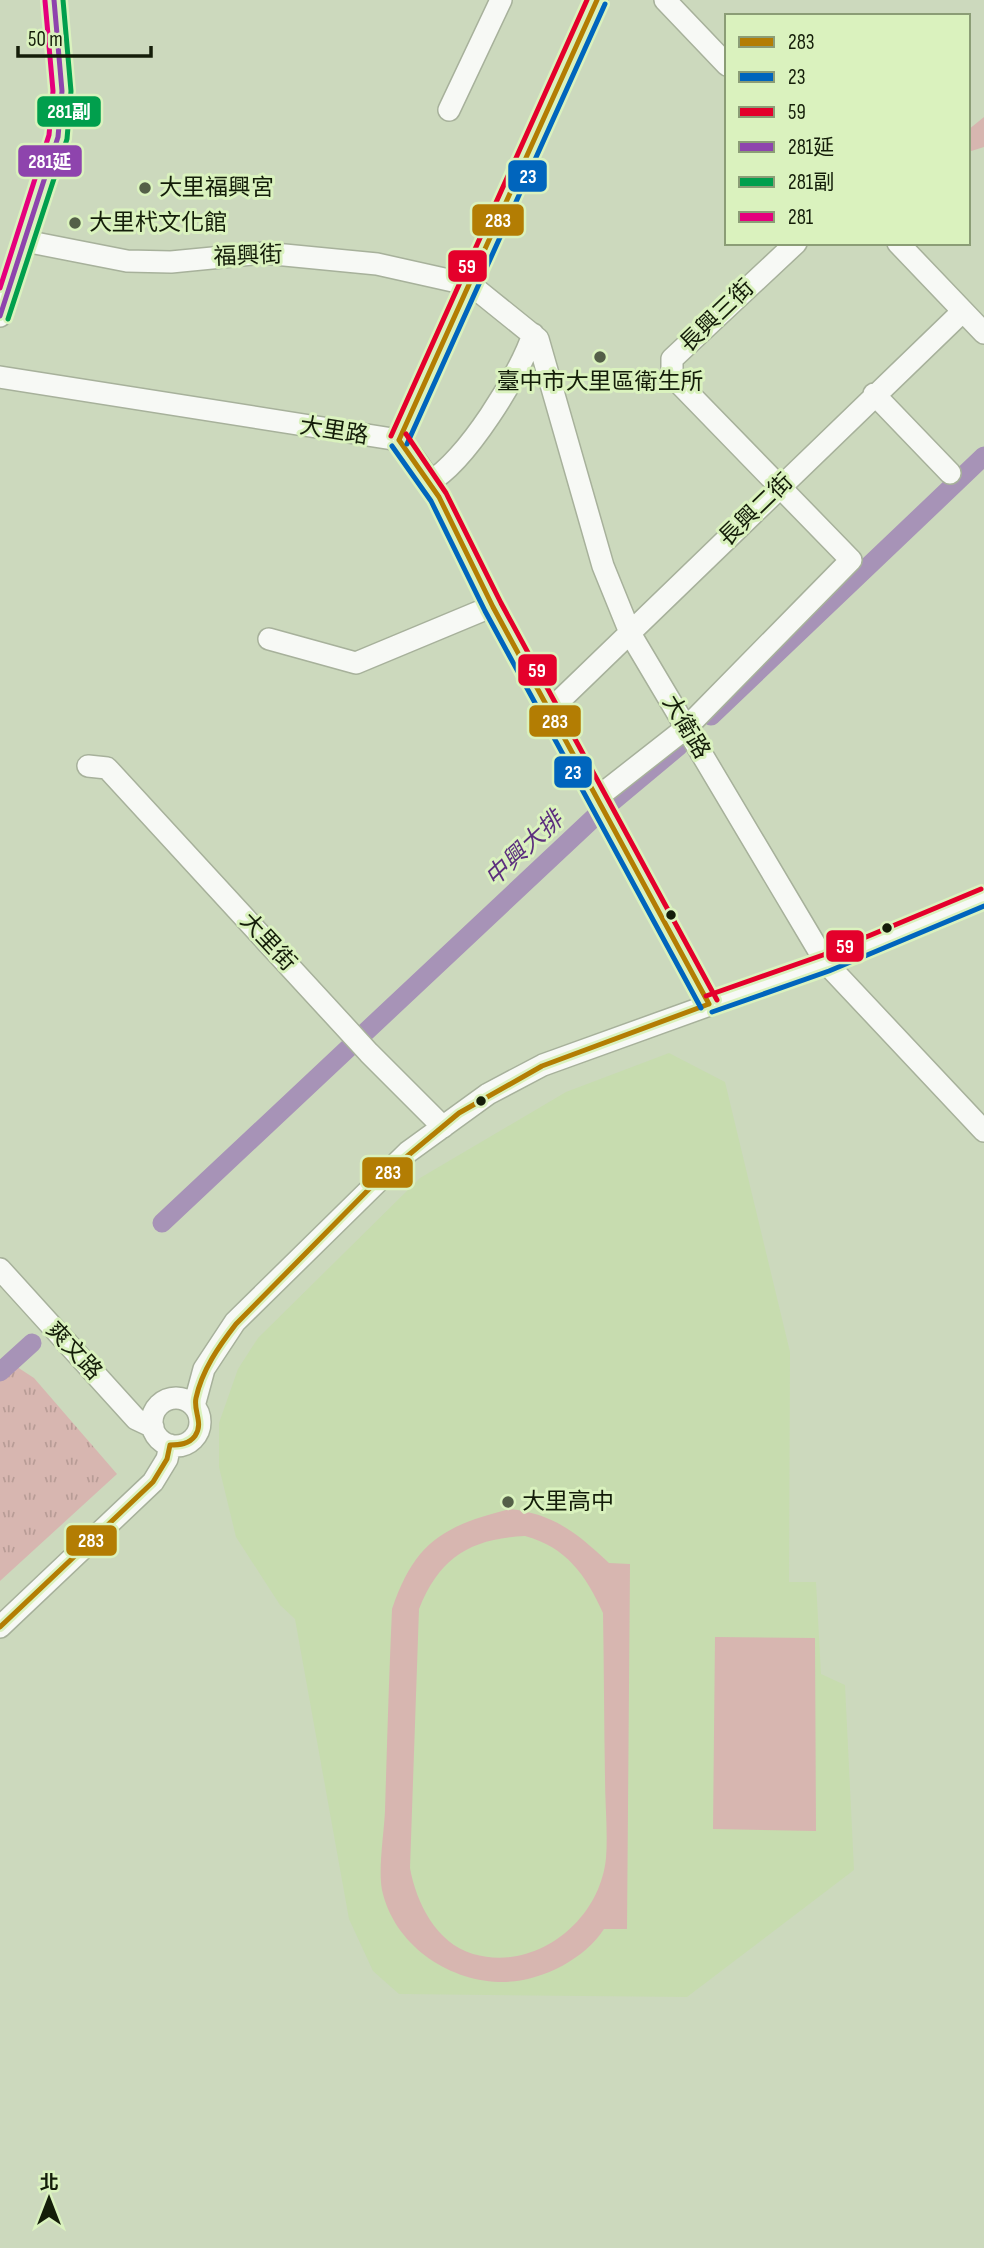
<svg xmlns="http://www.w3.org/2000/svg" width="984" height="2248" font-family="'Sofia Sans Condensed','Noto Sans TC',sans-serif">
	<defs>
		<pattern id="grass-tufts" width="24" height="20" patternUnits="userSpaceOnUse" patternTransform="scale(1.75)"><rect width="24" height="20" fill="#d7b6b0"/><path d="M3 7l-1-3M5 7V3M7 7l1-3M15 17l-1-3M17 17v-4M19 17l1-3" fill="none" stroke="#b89c96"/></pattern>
	</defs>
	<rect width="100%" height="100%" fill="#ccd9bd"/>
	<path fill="#c7dcaf" d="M669,1053L725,1082L790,1352L789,1582H816L821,1674L845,1685L854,1870L687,1997L399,1994L373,1971L349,1919L295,1619L280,1605L236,1537L219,1467V1423L238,1369L258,1338L420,1178L566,1092Z"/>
	<path fill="url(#grass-tufts)" d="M11,1363L34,1378L117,1474L0,1581V1374Z"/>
	<path fill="#d7b6b0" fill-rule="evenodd" d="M984,117V147L968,152V130Z
		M510,1509C554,1514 577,1533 609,1563L630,1564L627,1929H604C583,1961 538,1983 499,1982C446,1980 394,1944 382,1890C378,1869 384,1833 385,1811C387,1744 389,1676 392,1609C415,1542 443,1526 510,1509ZM525,1536C566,1547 586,1575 603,1613C604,1668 604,1723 605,1778C605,1804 608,1832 606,1858C600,1921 536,1972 473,1954C436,1943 416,1902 410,1868L419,1609C440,1557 470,1539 525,1536Z
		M715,1637L815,1638L816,1831L713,1829Z"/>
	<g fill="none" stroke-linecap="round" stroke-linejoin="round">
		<path stroke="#a793b7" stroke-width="19" d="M711,716L984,456
			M162,1223L600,812L679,746
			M0,1372L32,1343"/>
		<defs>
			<path id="minor" d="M665,0L727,65
				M449,110L501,0
				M25,241L127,261L171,262L264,253L377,264L471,285L538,339L603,566L631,635L826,963L984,1131
				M898,243L984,333
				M0,316L58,137L62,91L54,0
				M0,377L399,440
				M874,394L950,473
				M399,440C437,479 467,557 493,607C564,740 638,871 709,1004
				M399,440L597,0
				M429,482C465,463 521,373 533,334
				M269,639L356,663L493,606
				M550,710L963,311
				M88,766L107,768L369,1053L443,1127
				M598,797L686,728L851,560L672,376V359L796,243
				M0,1269L136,1419L153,1427
				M152 1422a24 24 0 1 1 48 0a24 24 0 1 1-48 0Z
				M194,1406L204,1369L235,1322L408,1152L488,1094L543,1065L826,963L984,897
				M0,1627L153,1482L167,1459L170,1445"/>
		</defs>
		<use href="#minor" stroke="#a7b19b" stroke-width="24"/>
		<use href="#minor" stroke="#f7f9f5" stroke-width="21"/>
		<defs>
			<path id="bus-1" d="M399,440L439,497L493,607L709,1004
				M399,440L597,0
				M170,1445C180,1445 189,1444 195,1436C204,1423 193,1411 196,1398C202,1370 219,1346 236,1324L375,1183L459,1113L542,1066L709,1004
				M0,1627L153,1482L167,1459L170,1445"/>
			<path id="bus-2" d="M407,444L605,4
				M392,446L431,501L485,611L701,1008
				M712,1012L829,971L984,906"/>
			<path id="bus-3" d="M406,434L446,493L501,603L717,1000
				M391,436L587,0
				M706,996L823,955L981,889"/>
			<path id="bus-4" d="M0,316L58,137L62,91L54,0"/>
			<path id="bus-5" d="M8,319L67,139L71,91L63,0"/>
			<path id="bus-6" d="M0,288L49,135L53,91L45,1"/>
		</defs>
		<use href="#bus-1" stroke="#daf2be" stroke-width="10"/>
		<use href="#bus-2" stroke="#daf2be" stroke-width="10"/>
		<use href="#bus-3" stroke="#daf2be" stroke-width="10"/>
		<use href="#bus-4" stroke="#daf2be" stroke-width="10"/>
		<use href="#bus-5" stroke="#daf2be" stroke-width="10"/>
		<use href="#bus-6" stroke="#daf2be" stroke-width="10"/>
		<use href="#bus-1" stroke="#b37d03" stroke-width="5"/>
		<use href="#bus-2" stroke="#0065bd" stroke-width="5"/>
		<use href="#bus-3" stroke="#e4002b" stroke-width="5"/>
		<use href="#bus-4" stroke="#8e44ad" stroke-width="5"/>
		<use href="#bus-5" stroke="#019f4d" stroke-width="5"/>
		<use href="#bus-6" stroke="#e5007d" stroke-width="5"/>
	</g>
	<g fill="#545f48" stroke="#daf2be" stroke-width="2.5">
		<circle cx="145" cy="188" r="7"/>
		<circle cx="75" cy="223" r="7"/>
		<circle cx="600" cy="357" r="7"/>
		<circle cx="508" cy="1502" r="7"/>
	</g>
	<g fill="#141d09" stroke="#daf2be" stroke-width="2.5">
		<circle cx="671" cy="915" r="6"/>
		<circle cx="887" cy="928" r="6"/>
		<circle cx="481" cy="1101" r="6"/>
	</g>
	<g text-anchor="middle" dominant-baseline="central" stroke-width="6" stroke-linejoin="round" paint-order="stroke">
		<g font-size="23" fill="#141d09" stroke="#daf2be" text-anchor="start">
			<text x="159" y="188">大里福興宮</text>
			<text x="89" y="223">大里杙文化館</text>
			<text x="600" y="382" text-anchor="middle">臺中市大里區衛生所</text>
			<text x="522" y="1502">大里高中</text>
		</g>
		<g font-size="23" fill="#141d09" stroke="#daf2be">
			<text transform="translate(248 256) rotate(-2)">福興街</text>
			<text transform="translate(717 316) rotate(-44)">長興三街</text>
			<text transform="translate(334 431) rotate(9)">大里路</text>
			<text transform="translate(756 510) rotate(-44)">長興二街</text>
			<text transform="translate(686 727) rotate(59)">大衛路</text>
			<text transform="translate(268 942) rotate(47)">大里街</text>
			<text transform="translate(74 1351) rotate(47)">爽文路</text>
		</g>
		<g font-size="24" font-style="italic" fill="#5c2f7e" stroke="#daf2be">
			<text transform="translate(524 849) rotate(-43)">中興大排</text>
		</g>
	</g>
	<g stroke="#daf2be" stroke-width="2.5">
		<rect x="36" y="95" width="66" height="33" rx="7" fill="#019f4d"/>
		<rect x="17" y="144" width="66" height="34" rx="7" fill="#8e44ad"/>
		<rect x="507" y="159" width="41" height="34" rx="7" fill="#0065bd"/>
		<rect x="471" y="203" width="54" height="34" rx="7" fill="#b37d03"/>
		<rect x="447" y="249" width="41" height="34" rx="7" fill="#e4002b"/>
		<rect x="517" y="653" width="41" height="34" rx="7" fill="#e4002b"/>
		<rect x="528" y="704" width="54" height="34" rx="7" fill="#b37d03"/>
		<rect x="553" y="755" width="40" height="34" rx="7" fill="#0065bd"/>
		<rect x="825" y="929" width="40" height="34" rx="7" fill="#e4002b"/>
		<rect x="361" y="1156" width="53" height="33" rx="7" fill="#b37d03"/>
		<rect x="65" y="1524" width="53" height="33" rx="7" fill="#b37d03"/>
	</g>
	<g font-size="19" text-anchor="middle" font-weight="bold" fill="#fff">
		<text x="69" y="118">281副</text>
		<text x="50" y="168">281延</text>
		<text x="528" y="183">23</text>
		<text x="498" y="227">283</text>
		<text x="467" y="273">59</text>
		<text x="537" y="677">59</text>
		<text x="555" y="728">283</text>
		<text x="573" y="779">23</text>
		<text x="845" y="953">59</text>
		<text x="388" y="1179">283</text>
		<text x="91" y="1547">283</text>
	</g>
	<rect x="725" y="14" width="245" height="231" fill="#daf2be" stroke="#8b9d76" stroke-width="2"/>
	<rect x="739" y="37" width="35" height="10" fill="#b37d03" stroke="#8b9d76" stroke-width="2"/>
	<text x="788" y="49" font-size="21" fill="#141d09">283</text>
	<rect x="739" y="72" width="35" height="10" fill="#0065bd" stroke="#8b9d76" stroke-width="2"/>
	<text x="788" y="84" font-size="21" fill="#141d09">23</text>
	<rect x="739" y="107" width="35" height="10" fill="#e4002b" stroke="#8b9d76" stroke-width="2"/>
	<text x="788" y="119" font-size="21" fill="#141d09">59</text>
	<rect x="739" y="142" width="35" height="10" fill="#8e44ad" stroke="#8b9d76" stroke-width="2"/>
	<text x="788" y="154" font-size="21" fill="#141d09">281延</text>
	<rect x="739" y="177" width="35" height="10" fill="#019f4d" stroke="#8b9d76" stroke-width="2"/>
	<text x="788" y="189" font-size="21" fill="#141d09">281副</text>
	<rect x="739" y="212" width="35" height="10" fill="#e5007d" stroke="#8b9d76" stroke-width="2"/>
	<text x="788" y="224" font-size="21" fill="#141d09">281</text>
	<g transform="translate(49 2199)" stroke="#daf2be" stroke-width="5" paint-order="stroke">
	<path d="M0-5L12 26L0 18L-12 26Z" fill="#141d09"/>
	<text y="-10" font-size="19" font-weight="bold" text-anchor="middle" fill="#141d09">北</text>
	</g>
	<path d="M18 46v10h133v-10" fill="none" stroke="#141d09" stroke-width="3.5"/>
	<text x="28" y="46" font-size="21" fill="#141d09" stroke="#daf2be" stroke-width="5" paint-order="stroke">50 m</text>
</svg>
